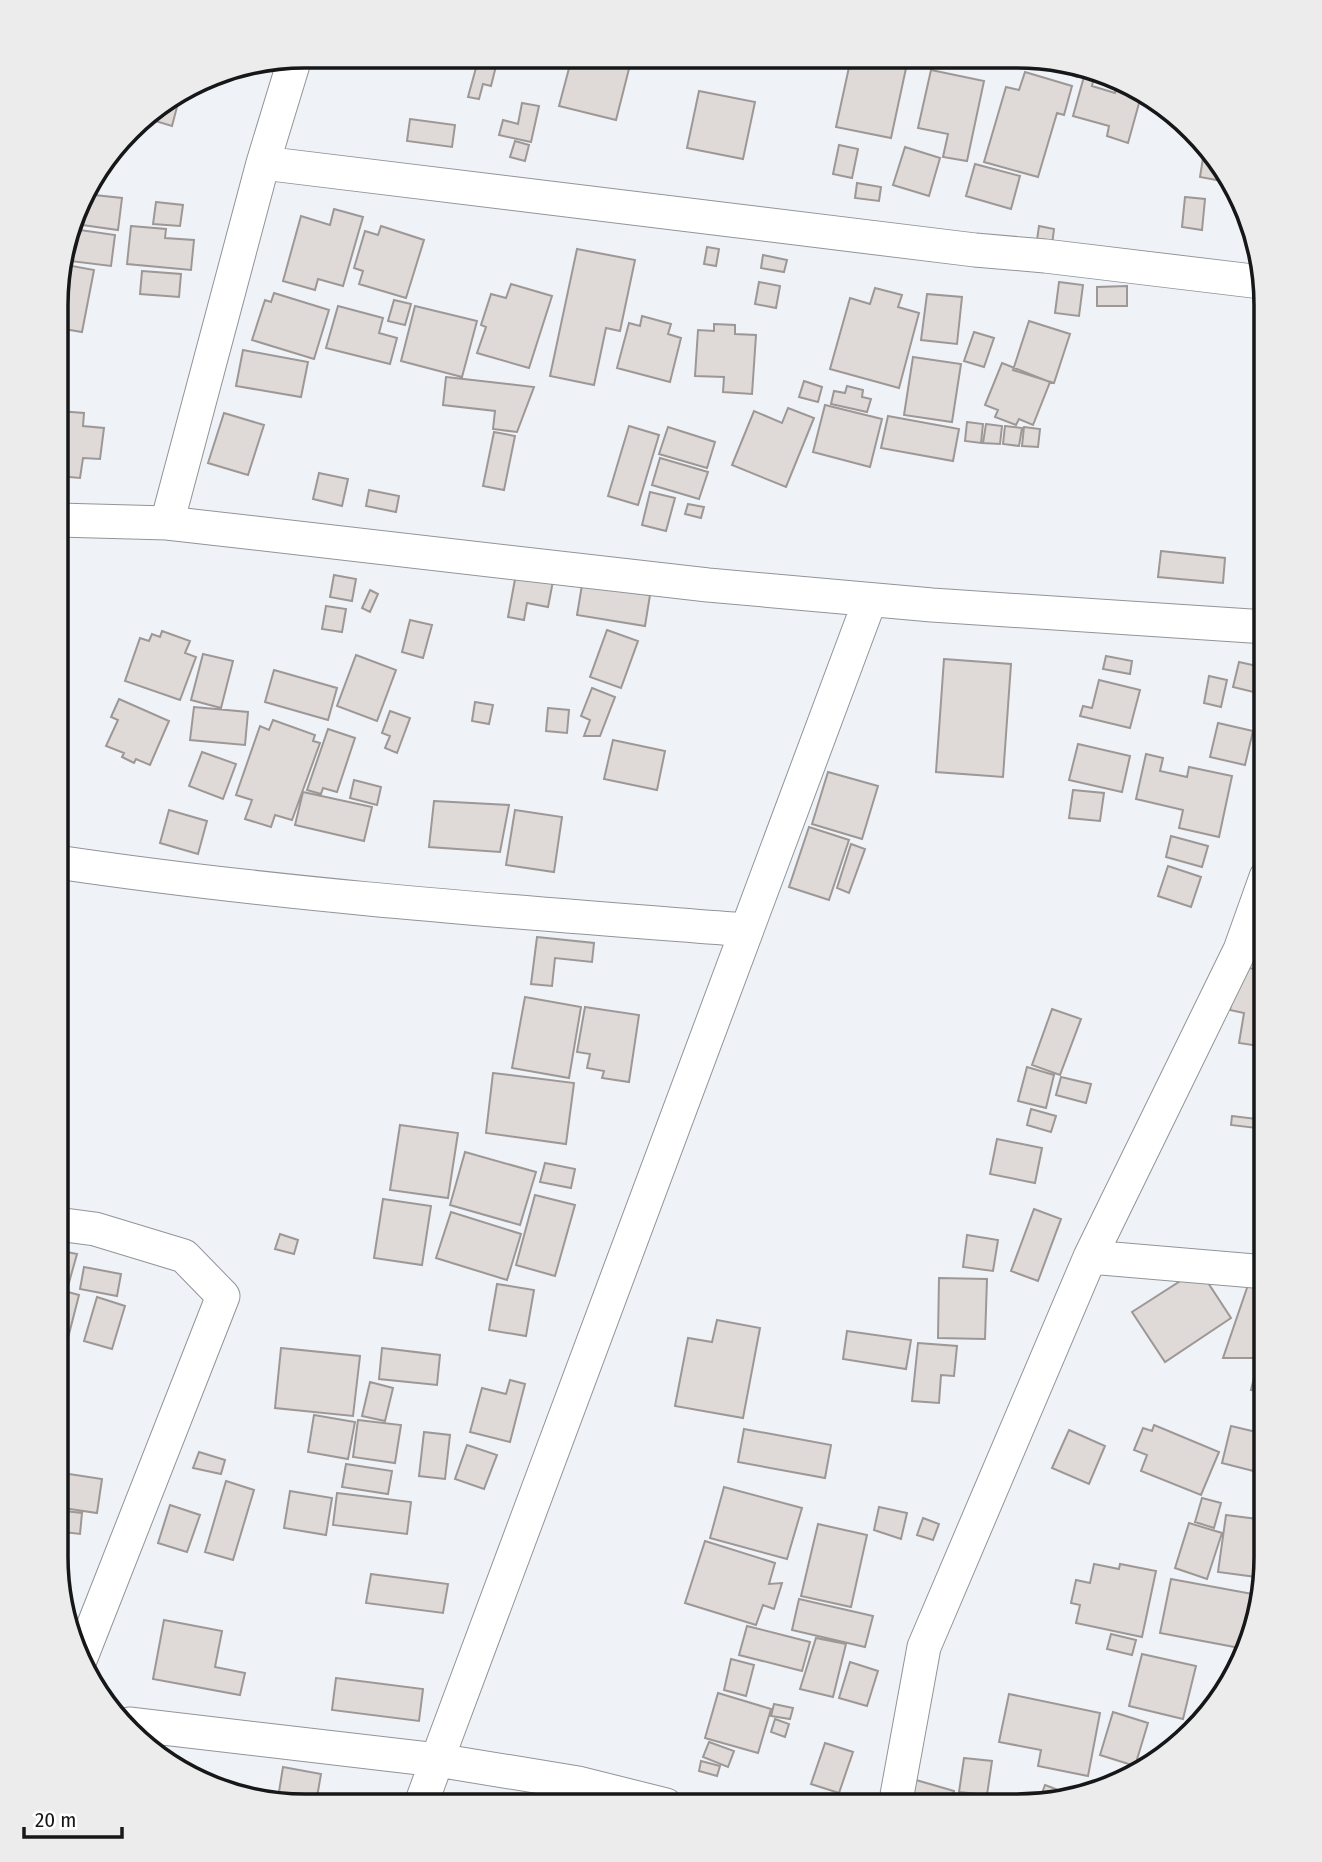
<svg xmlns="http://www.w3.org/2000/svg" width="1322" height="1862" font-family="'Fira Sans Condensed',sans-serif">
	<rect width="100%" height="100%" fill="#eff2f6"/>
	<path fill="#dfdad8" stroke="#9d9896" stroke-width="2" d="M479,57L498,58L491,86L483,84L479,99L468,97Z
		M572,57H632L616,120L559,106Z
		M851,58L908,59L891,138L836,127Z
		M963,58H1004L1002,65Z
		M1023,58H1050L1079,71L1077,77Z
		M931,70L984,81L967,161L943,157L948,134L918,128Z
		M1025,72L1072,86L1064,115L1057,113L1038,177L984,162L1006,87L1019,90Z
		M1085,73L1094,77L1092,86L1115,93L1117,86L1141,96L1128,143L1107,136L1109,126L1073,116Z
		M699,91L755,102L743,159L687,148Z
		M170,101L178,103L172,126L142,117Z
		M522,103L539,106L531,142L499,135L503,120L518,124Z
		M410,119L455,125L452,147L407,141Z
		M515,141L529,145L525,161L510,157Z
		M839,145L858,149L852,178L833,174Z
		M905,147L940,158L929,196L893,185Z
		M1203,158L1211,160L1223,174L1222,181L1200,177Z
		M975,164L1020,176L1011,209L966,196Z
		M857,183L881,187L879,201L855,198Z
		M85,194L122,198L118,230L75,224Z
		M1185,197L1205,199L1202,230L1182,227Z
		M156,202L183,205L180,226L153,224Z
		M334,209L363,217L343,286L318,279L315,290L283,281L301,216L330,225Z
		M131,226L166,229L165,238L194,240L191,270L127,264Z
		M381,226L424,240L406,298L359,284L363,271L354,268L365,231L378,235Z
		M1039,226L1054,229L1052,245L1036,247Z
		M73,229L115,235L111,266L62,260Z
		M707,247L719,249L716,266L704,264Z
		M577,249L635,260L620,331L606,328L594,385L550,376Z
		M763,255L787,260L784,272L761,268Z
		M61,264L94,270L82,332L58,328L62,296L58,295V272Z
		M142,271L181,274L179,297L140,294Z
		M759,282L780,286L776,308L755,304Z
		M1059,282L1083,285L1079,316L1055,313Z
		M511,284L552,296L529,368L477,353L486,327L481,325L491,294L506,298Z
		M1127,286V306H1097V287Z
		M875,288L902,295L898,307L919,313L899,388L830,369L850,298L870,304Z
		M274,293L329,310L314,359L252,340L265,300L271,302Z
		M927,294L962,297L957,344L921,340Z
		M394,300L411,304L405,325L388,321Z
		M338,306L383,318L379,333L397,338L390,364L326,348Z
		M415,306L477,321L462,377L401,361Z
		M642,316L671,324L668,334L681,338L670,382L617,368L629,323L640,326Z
		M1029,321L1070,334L1054,383L1013,370Z
		M714,324L735,325V334L756,335L752,394L723,392L724,377L695,376L698,330L714,331Z
		M974,332L994,338L984,367L964,361Z
		M243,350L308,362L301,397L236,386Z
		M913,357L961,364L952,422L904,415Z
		M1002,363L1050,382L1033,425L1019,419L1016,425L995,417L998,410L985,405Z
		M446,377L534,387L517,432L493,429L495,411L443,405Z
		M804,381L822,387L818,402L799,397Z
		M847,386L863,390L862,397L871,399L867,412L831,404L834,391L845,393Z
		M825,405L882,419L870,467L813,452Z
		M788,408L814,418L786,487L732,465L754,411L782,423Z
		M58,411L84,413L83,426L104,428L100,459L83,458L80,478L58,476Z
		M224,413L264,425L248,475L208,463Z
		M888,416L959,429L953,461L881,448Z
		M967,422L983,424L981,443L965,441Z
		M986,424L1002,426L1000,444L983,443Z
		M1255,424L1266,425V446H1254Z
		M629,426L659,435L638,505L608,496Z
		M1005,426L1022,428L1019,446L1003,444Z
		M668,427L715,442L707,468L659,454Z
		M1024,427L1040,429L1038,447L1022,446Z
		M494,432L515,436L504,490L483,486Z
		M660,458L708,472L699,499L652,485Z
		M319,473L348,479L342,506L313,499Z
		M369,490L399,496L396,512L366,506Z
		M650,492L675,498L666,531L642,525Z
		M688,504L704,507L701,518L685,514Z
		M1161,551L1225,558L1223,583L1158,577Z
		M516,574L553,581L548,607L527,603L524,620L508,617Z
		M334,575L356,579L352,601L330,597Z
		M582,585L650,595L645,626L577,615Z
		M370,590L378,594L370,612L362,608Z
		M326,606L346,609L342,632L322,629Z
		M58,609L65,612L58,630Z
		M410,620L432,625L423,658L402,652Z
		M607,630L638,641L621,688L590,677Z
		M162,631L190,641L185,653L196,657L180,700L125,681L140,638L149,641L152,634L160,637Z
		M203,654L233,661L221,708L191,700Z
		M356,655L396,670L377,721L337,706Z
		M1106,656L1132,661L1130,674L1103,669Z
		M944,659L1011,664L1003,777L936,772Z
		M1239,662L1266,668V695L1233,687Z
		M274,670L337,688L328,720L265,702Z
		M1209,676L1227,680L1221,707L1204,703Z
		M1099,680L1140,690L1130,728L1080,716L1083,706L1092,708Z
		M592,688L615,697L600,736H584L590,720L581,716Z
		M57,698L66,701L57,728Z
		M119,699L169,721L150,765L136,759L134,763L122,757L124,753L106,746L118,720L111,717Z
		M475,702L493,705L489,724L472,721Z
		M194,707L248,712L245,745L190,740Z
		M548,708L569,710L567,733L546,731Z
		M390,711L410,718L397,753L385,748L390,736L382,733Z
		M273,720L315,735L313,741L320,743L292,820L275,815L271,827L245,819L252,800L236,795L260,726L269,730Z
		M1218,723L1253,731L1245,765L1210,757Z
		M328,729L355,738L337,792L323,788L321,794L307,790Z
		M613,740L665,751L657,790L604,779Z
		M1078,744L1130,756L1122,792L1069,780Z
		M202,752L236,764L223,799L189,786Z
		M1146,754L1163,758L1160,771L1187,777L1189,767L1232,776L1219,837L1179,828L1183,810L1136,799Z
		M828,772L878,786L862,839L812,824Z
		M354,780L381,787L377,805L350,798Z
		M1073,790L1104,793L1100,821L1069,818Z
		M303,792L372,807L364,841L295,825Z
		M434,801L509,805L500,852L429,847Z
		M169,810L207,821L198,854L160,843Z
		M515,810L562,817L554,872L506,865Z
		M809,827L849,840L829,900L789,887Z
		M1171,836L1208,846L1202,867L1166,857Z
		M851,844L865,849L849,893L837,888Z
		M1168,866L1201,877L1191,907L1158,896Z
		M1266,930V948L1255,952L1249,935Z
		M537,937L594,943L592,962L555,958L552,986L531,984Z
		M1238,966L1266,971V1065L1262,1064L1266,1047L1239,1043L1244,1013L1230,1010Z
		M525,997L581,1007L569,1078L512,1068Z
		M585,1007L639,1015L629,1082L602,1078L604,1071L587,1068L590,1054L577,1052Z
		M1052,1009L1081,1019L1060,1075L1032,1065Z
		M1027,1067L1054,1075L1046,1108L1018,1101Z
		M493,1073L574,1083L566,1144L486,1133Z
		M1061,1077L1091,1084L1086,1103L1056,1095Z
		M1265,1086H1266V1112H1261Z
		M1031,1109L1056,1116L1051,1132L1027,1125Z
		M1232,1116L1257,1119L1256,1128L1231,1125Z
		M400,1125L458,1133L448,1198L390,1190Z
		M997,1139L1042,1148L1035,1183L990,1174Z
		M465,1152L536,1172L520,1225L450,1205Z
		M545,1163L575,1169L571,1188L540,1182Z
		M535,1195L575,1205L555,1276L516,1265Z
		M383,1199L431,1206L422,1265L374,1258Z
		M1034,1209L1061,1219L1038,1281L1011,1271Z
		M451,1212L521,1234L507,1280L436,1258Z
		M280,1234L298,1240L294,1254L275,1249Z
		M967,1235L998,1240L993,1271L963,1267Z
		M57,1250L77,1254L68,1286L56,1283Z
		M84,1267L121,1274L117,1296L80,1289Z
		M1199,1269L1231,1318L1165,1362L1132,1312Z
		M939,1278L987,1279L985,1339L938,1338Z
		M497,1284L534,1290L526,1336L489,1330Z
		M1248,1285L1266,1291V1329L1255,1358H1223Z
		M57,1289L79,1295L68,1338L56,1335Z
		M97,1297L125,1306L112,1349L84,1341Z
		M717,1320L760,1328L743,1418L675,1406L688,1338L712,1342Z
		M847,1331L911,1340L906,1369L843,1359Z
		M918,1343L957,1346L954,1376L941,1375L939,1403L912,1401Z
		M281,1348L360,1356L353,1416L275,1408Z
		M382,1348L440,1355L437,1385L379,1379Z
		M1259,1358L1266,1359V1393L1251,1390Z
		M510,1380L525,1384L510,1442L470,1432L482,1388L506,1394Z
		M370,1382L393,1388L385,1421L362,1416Z
		M314,1415L355,1422L348,1459L308,1452Z
		M358,1420L401,1425L395,1463L353,1457Z
		M1154,1425L1219,1452L1201,1495L1141,1471L1147,1455L1134,1450L1143,1428L1152,1431Z
		M1231,1426L1265,1434V1474L1222,1463Z
		M744,1429L831,1445L825,1478L738,1462Z
		M1069,1430L1105,1446L1089,1484L1052,1468Z
		M424,1432L450,1435L445,1479L419,1476Z
		M467,1445L497,1455L484,1489L455,1479Z
		M199,1452L225,1460L221,1474L193,1468Z
		M346,1464L392,1471L388,1494L342,1487Z
		M56,1472L102,1479L97,1513L56,1507Z
		M226,1481L254,1490L233,1560L205,1552Z
		M724,1487L802,1508L787,1559L710,1538Z
		M290,1491L332,1498L326,1535L284,1528Z
		M337,1493L411,1502L407,1534L333,1525Z
		M1202,1498L1221,1503L1214,1528L1195,1522Z
		M170,1505L200,1515L187,1552L158,1543Z
		M879,1507L907,1513L901,1539L874,1530Z
		M56,1510L82,1513L80,1534L56,1531Z
		M1226,1515L1265,1520L1264,1578L1218,1572Z
		M923,1518L939,1524L933,1540L917,1535Z
		M1189,1523L1222,1533L1207,1579L1175,1568Z
		M818,1524L867,1535L851,1607L801,1596Z
		M705,1541L775,1563L769,1584L782,1583L774,1609L763,1605L756,1625L685,1603Z
		M1094,1564L1119,1569L1120,1564L1156,1571L1142,1637L1076,1623L1080,1605L1071,1603L1076,1580L1090,1583Z
		M371,1574L448,1584L443,1613L366,1603Z
		M1171,1579L1258,1595L1240,1648L1160,1633Z
		M799,1599L873,1616L865,1647L792,1630Z
		M164,1620L222,1631L215,1667L245,1673L240,1695L153,1679Z
		M747,1626L810,1642L802,1671L739,1655Z
		M1111,1634L1136,1640L1132,1655L1107,1649Z
		M816,1638L846,1644L833,1697L800,1689Z
		M1142,1654L1196,1666L1183,1719L1129,1706Z
		M731,1659L754,1665L746,1696L724,1690Z
		M850,1662L878,1671L867,1706L839,1698Z
		M336,1678L423,1689L419,1721L332,1710Z
		M718,1693L771,1709L758,1753L705,1738Z
		M1009,1694L1100,1713L1088,1776L1038,1766L1041,1750L999,1742Z
		M774,1704L793,1708L790,1719L771,1716Z
		M1113,1712L1148,1723L1135,1766L1100,1755Z
		M775,1719L789,1724L785,1737L771,1732Z
		M709,1742L734,1751L728,1767L703,1757Z
		M825,1743L853,1752L839,1793L811,1784Z
		M964,1758L992,1761L987,1795L959,1792Z
		M701,1761L720,1766L717,1776L699,1771Z
		M283,1767L321,1774L316,1803L323,1804H277Z
		M916,1780L954,1791L950,1806H909Z
		M533,1785L559,1793L556,1805H528Z
		M1045,1785L1069,1794L1039,1801Z
		M568,1793L603,1805H566Z"/>
	<g fill="none" stroke-linecap="round" stroke-linejoin="round">
		<defs>
			<path id="street" d="M263,163L975,250L1045,256L1261,282
				M58,520L167,523L708,585L932,605L1266,627
				M167,523L263,163L295,58
				M57,862C286,896 516,912 746,930
				M57,1224L95,1229L184,1256L223,1296L80,1660
				M1090,1257L1266,1272
				M129,1724L437,1760L421,1804
				M666,1805L578,1783L437,1760L870,600
				M895,1806L924,1647L1090,1257L1240,950L1266,877"/>
		</defs>
		<use href="#street" stroke="#919498" stroke-width="35"/>
		<use href="#street" stroke="#fff" stroke-width="33"/>
	</g>
	<path d="M0 0H1322V1862H0ZM305 68H1017A237 237 0 0 1 1254 305V1557A237 237 0 0 1 1017 1794H305A237 237 0 0 1 68 1557V305A237 237 0 0 1 305 68Z" fill="#ececed" fill-rule="evenodd"/>
	<path fill="none" stroke="#161718" stroke-width="3.5" d="M305 68H1017A237 237 0 0 1 1254 305V1557A237 237 0 0 1 1017 1794H305A237 237 0 0 1 68 1557V305A237 237 0 0 1 305 68Z"/>
	<path d="M24 1827v10h98v-10" fill="none" stroke="#161718" stroke-width="3.5"/>
	<text x="35" y="1827" font-size="21" fill="#161718" stroke="#ffffff" stroke-width="5" paint-order="stroke">20 m</text>
</svg>
